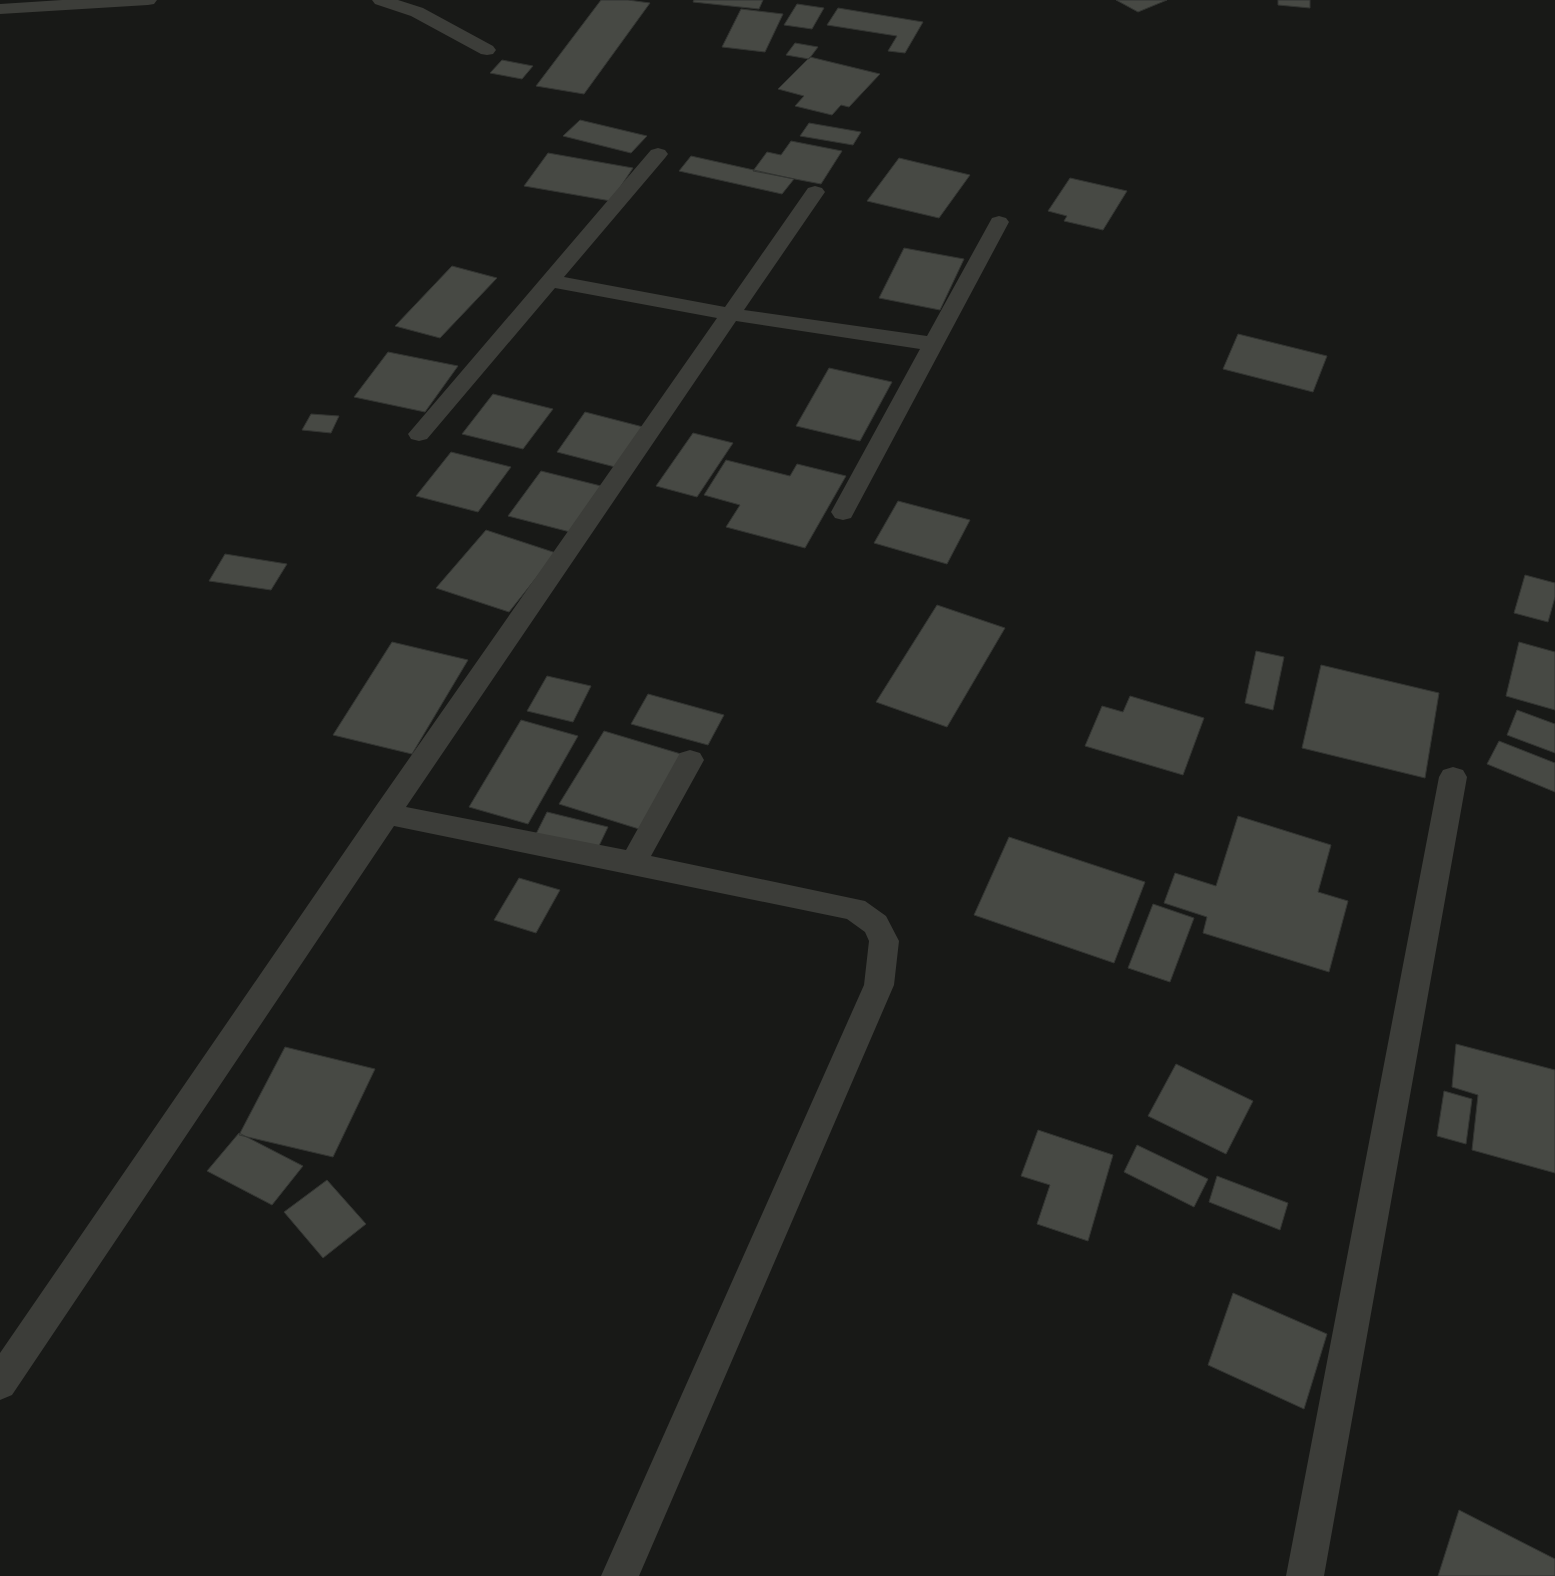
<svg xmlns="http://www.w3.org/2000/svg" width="1555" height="1576" font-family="Rubik,sans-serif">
	<rect width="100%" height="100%" fill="#181917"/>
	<path fill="#474944" stroke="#333532" d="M601,0H628L650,3L584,94L536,86Z
		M694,0H763L759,9L693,2Z
		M1116,0H1167L1138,12Z
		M1278,0H1310V8L1278,5Z
		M797,4L824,8L812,29L784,25Z
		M838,8L923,22L905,53L888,51L897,36L827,25Z
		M741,9L783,14L765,52L722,47Z
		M795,43L818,47L809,59L786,55Z
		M810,57L880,74L849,107L841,105L832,115L795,106L804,96L778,89Z
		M502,60L533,66L522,79L490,73Z
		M580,120L647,136L631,153L563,136Z
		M809,123L861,132L853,145L800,136Z
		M791,141L842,151L821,184L753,171L767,152L781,155Z
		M548,153L633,168L611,201L524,186Z
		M691,156L794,179L782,194L679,171Z
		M899,158L970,175L939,218L867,201Z
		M1070,178L1127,191L1103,230L1064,221L1067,216L1048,211Z
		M904,248L964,259L940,310L879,298Z
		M452,266L497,278L440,338L395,326Z
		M1238,334L1327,356L1313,392L1223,369Z
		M388,352L458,366L425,412L354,397Z
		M829,368L892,382L860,441L796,426Z
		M493,394L553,409L523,449L462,434Z
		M585,412L647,428L619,468L557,452Z
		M311,414L339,416L331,433L302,430Z
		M693,433L733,443L697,497L656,486Z
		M451,452L511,467L478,512L416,496Z
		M726,460L790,476L797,464L846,476L805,548L726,527L740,505L704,495Z
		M541,471L605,487L574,533L508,516Z
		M898,501L970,520L947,564L874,543Z
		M486,530L556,553L509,612L436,588Z
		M225,554L287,564L271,590L209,581Z
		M1525,575L1555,583V597L1548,622L1514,613Z
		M937,605L1005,628L947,727L876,702Z
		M392,642L468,660L412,754L333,735Z
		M1519,642L1555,652V710L1506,696Z
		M1256,651L1284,657L1273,710L1245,703Z
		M1321,665L1439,693L1425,778L1302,748Z
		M547,676L591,686L573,722L527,711Z
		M648,694L724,715L708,745L631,724Z
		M1130,696L1204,718L1183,775L1085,746L1102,706L1123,712Z
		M1517,710L1555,724V753L1507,735Z
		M521,720L578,736L528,824L469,807Z
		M604,731L681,754L639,829L559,804Z
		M1499,741L1555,763V792L1487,764Z
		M547,812L608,827L597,850L536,834Z
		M1238,816L1331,845L1318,892L1348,901L1329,972L1203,933L1207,917L1164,903L1175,873L1216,886Z
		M1009,837L1145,882L1114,963L974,915Z
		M519,878L560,890L536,933L494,920Z
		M1153,904L1194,918L1170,982L1128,968Z
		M1456,1044L1555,1070V1173L1472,1150L1478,1095L1452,1087Z
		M285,1047L375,1069L333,1157L239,1135Z
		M1176,1064L1253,1101L1226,1154L1148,1116Z
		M1444,1091L1472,1099L1466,1144L1437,1136Z
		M1038,1130L1113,1155L1088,1241L1037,1224L1050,1185L1021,1176Z
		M239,1133L303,1166L272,1205L207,1171Z
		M1137,1145L1208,1179L1194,1207L1124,1172Z
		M1217,1176L1288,1203L1280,1230L1209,1202Z
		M327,1180L366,1224L323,1258L284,1212Z
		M1233,1293L1327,1334L1304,1409L1208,1365Z
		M1459,1510L1555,1559V1576H1438Z"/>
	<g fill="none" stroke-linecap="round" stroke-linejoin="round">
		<path fill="#3c3d39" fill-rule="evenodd" d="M62,0H157L154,4L148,5L0,14V4Z
			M372,0H398L423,8L493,46L496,50L493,54L487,55L481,54L411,16L375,4Z
			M658,148L665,150L668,154L665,158L564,277L725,307L808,188L815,186L822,188L825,192L744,310L927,336L992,218L999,216L1006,218L1009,222L851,518L843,520L835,518L831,512L920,349L736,321L406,807L626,850L680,753L690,750L700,753L704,760L651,856L865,901L886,916L899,941L894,985L639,1576H601L864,985L869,941L865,932L847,919L394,826L12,1395L0,1400V1353L376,806L717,318L555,288L427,439L419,441L411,439L408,434L651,150Z
			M1453,767L1463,770L1467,777L1324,1576H1286L1439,777L1443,770Z"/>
	</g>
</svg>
